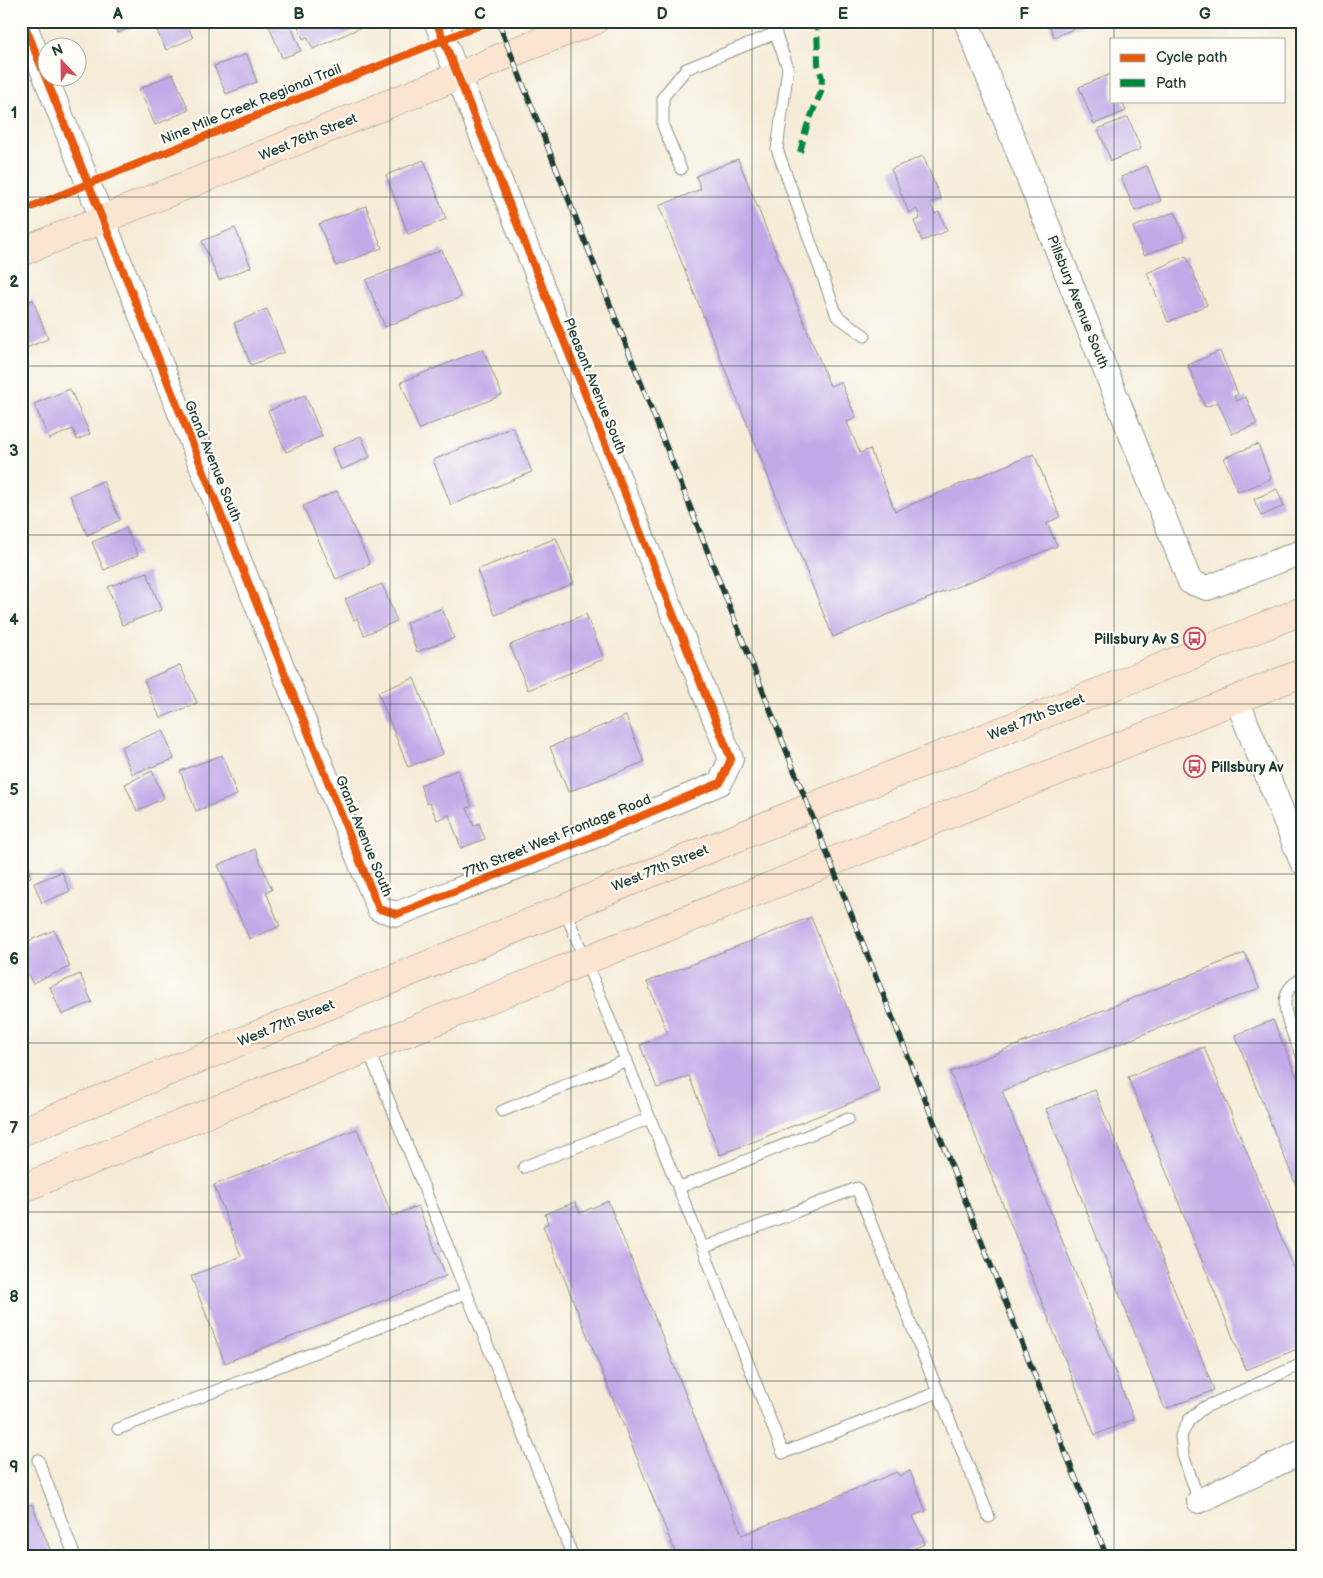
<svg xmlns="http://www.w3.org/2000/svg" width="1323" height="1578" font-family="'Balsamiq Sans',sans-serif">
	<rect width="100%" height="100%" fill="#fdfcf7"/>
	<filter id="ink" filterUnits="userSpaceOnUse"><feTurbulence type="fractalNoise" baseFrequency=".02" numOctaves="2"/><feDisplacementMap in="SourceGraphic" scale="10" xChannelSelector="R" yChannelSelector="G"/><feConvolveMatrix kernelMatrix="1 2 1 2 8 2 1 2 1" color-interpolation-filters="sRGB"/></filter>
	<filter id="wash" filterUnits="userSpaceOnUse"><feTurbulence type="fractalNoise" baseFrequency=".0096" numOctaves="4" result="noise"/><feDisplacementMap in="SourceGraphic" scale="20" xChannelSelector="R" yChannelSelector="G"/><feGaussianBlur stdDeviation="1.12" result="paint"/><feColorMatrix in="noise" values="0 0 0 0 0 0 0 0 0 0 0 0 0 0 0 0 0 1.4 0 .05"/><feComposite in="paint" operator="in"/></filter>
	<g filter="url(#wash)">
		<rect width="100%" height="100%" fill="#f6ebd7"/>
		<g id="blocks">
			<path fill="#c2a9e8" d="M113,21H146L118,33Z
				M178,21H186L193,38L166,50L157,31Z
				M281,21H289L301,51L282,58L269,26Z
				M296,21H375L313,49L307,37L303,39Z
				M1048,21H1093L1054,37Z
				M247,54L257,82L226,94L214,66Z
				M173,74L189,110L155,125L139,89Z
				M1111,74L1112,101H1122L1126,111L1094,124L1079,87Z
				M1128,117L1141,149L1111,161L1098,129Z
				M923,156L941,199L930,203L935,214L939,212L947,231L922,241L914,221L920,219L917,209L909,213L891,169Z
				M738,159L830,386L841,382L856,418L847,422L860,453L870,449L895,511L1034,454L1060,517L1047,523L1057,546L833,637L659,206L701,189L696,176Z
				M424,160L446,219L408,234L386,175Z
				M1147,166L1161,201L1135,211L1121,177Z
				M366,206L382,248L336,266L319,224Z
				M1175,212L1185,240L1144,255L1133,227Z
				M235,228L251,267L219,280L202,241Z
				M442,250L461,297L385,327L366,280Z
				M1186,256L1207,305L1168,322L1147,273Z
				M33,300L48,339L21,350V305Z
				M267,309L284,352L251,365L234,323Z
				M483,349L502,395L419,429L401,382Z
				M1220,351L1238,394L1234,396L1236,401L1246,397L1257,424L1232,434L1218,402L1205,407L1188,365Z
				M70,389L90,434L77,440L73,429L49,439L34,404Z
				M305,395L322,436L286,452L268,411Z
				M513,427L532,472L451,505L433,460Z
				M361,436L370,457L341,470L332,448Z
				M1258,444L1271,479L1238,492L1224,458Z
				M103,481L120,520L87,535L70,495Z
				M1277,489L1284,506L1261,516L1254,499Z
				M337,491L370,564L336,579L303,506Z
				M126,528L138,555L104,570L92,542Z
				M556,538L574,583L495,615L477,570Z
				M147,572L161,610L122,625L108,587Z
				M382,584L397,621L364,635L357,618L354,620L345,599Z
				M442,608L454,638L417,652L406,623Z
				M586,614L604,659L528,690L510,645Z
				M180,665L197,703L160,718L144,680Z
				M414,678L443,754L408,767L378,692Z
				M626,716L644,762L568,792L550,747Z
				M163,730L174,759L132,774L121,747Z
				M222,755L237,795L196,811L180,771Z
				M457,770L472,806L467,808L474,826L479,823L485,839L461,848L449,815L437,820L430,803L427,804L420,785Z
				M152,771L164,798L137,811L125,784Z
				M255,849L272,890L266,892L280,926L249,939L218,865Z
				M21,852L31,877L21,881Z
				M62,872L70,891L42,903L34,883Z
				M811,917L880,1091L720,1155L689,1076L657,1088L640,1045L668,1034L647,982Z
				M54,930L70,967L32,983L21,959V944Z
				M1245,953L1259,988L1002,1091L1134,1419L1095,1435L950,1072Z
				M80,974L92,1002L62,1015L50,987Z
				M1273,1020L1302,1089V1200L1235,1035Z
				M1204,1047L1302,1288V1347L1246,1370L1128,1077Z
				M1095,1090L1214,1390L1165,1409L1046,1109Z
				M357,1129L392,1216L418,1206L446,1276L225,1363L191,1276L241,1256L214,1185Z
				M608,1201L742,1535L897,1472L899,1476L910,1471L926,1511L913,1516L925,1544L893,1557H677L543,1226L548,1223L545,1214L575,1202L580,1213Z
				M32,1504L53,1557H21V1508Z"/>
		</g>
	</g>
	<g filter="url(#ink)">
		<use href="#blocks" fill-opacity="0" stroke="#8a9486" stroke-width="1"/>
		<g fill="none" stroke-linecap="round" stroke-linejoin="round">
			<defs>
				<path id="lane" d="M771,21L788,68L777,149L837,316L865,336
					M681,169L663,126V97L686,69L776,33
					M564,908L703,1248L783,1453L938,1392L857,1188L703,1248
					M1302,979C1269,993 1293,1033 1302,1055
					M368,1049L573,1557
					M502,1111L627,1060
					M524,1167L650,1118
					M678,1188L848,1119
					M938,1392L989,1517
					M118,1429L467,1293
					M38,1460L75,1557
					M1199,1501L1183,1455L1181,1436L1189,1420L1203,1408L1302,1364"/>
				<path id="street" d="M23,21L379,909L397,914L570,846L720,783L731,759L436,21
					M966,21L1190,582L1207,588L1302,552
					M1237,700L1302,862
					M1199,1501L1302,1452"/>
				<path id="secondary" d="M21,252L458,76L511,53L594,21
					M21,1132L809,808L1302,611
					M21,1189L586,960L1302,673"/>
			</defs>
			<use href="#lane" stroke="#8a9486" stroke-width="13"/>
			<use href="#street" stroke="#8a9486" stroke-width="26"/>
			<use href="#secondary" stroke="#8a9486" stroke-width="29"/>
			<use href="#lane" stroke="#fff" stroke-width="11"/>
			<use href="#street" stroke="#fff" stroke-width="24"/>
			<use href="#secondary" stroke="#fce5d0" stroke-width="28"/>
			<defs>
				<path id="rail" d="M498,21L809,808L1107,1557"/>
			</defs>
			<use href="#rail" stroke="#1f3d34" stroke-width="5.5"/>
			<use href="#rail" stroke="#fdfcf7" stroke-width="4" stroke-dasharray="11" stroke-linecap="butt"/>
			<path stroke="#00873e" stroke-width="6" stroke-dasharray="12 6" stroke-linecap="butt" d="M800,152L807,126L821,92L822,78L818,64L817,21"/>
			<defs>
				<path id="cycleway" d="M23,21L379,909L397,914L570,846L720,783L731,759L436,21
					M21,211L490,21"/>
			</defs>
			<use href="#cycleway" stroke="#fdfcf7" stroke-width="11"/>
			<use href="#cycleway" stroke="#e8590c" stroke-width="8"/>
		</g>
	</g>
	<path fill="none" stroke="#1f3d34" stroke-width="1" stroke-opacity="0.55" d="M209,21V1557M390,21V1557M571,21V1557M752,21V1557M933,21V1557M1114,21V39M1114,101V1557M21,197H1302M21,366H1302M21,535H1302M21,704H1302M21,874H1302M21,1043H1302M21,1212H1302M21,1381H1302"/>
	<defs>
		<symbol id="bus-ring" viewBox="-11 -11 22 22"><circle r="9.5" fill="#fdfcf7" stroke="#d1495b" stroke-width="1.5"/><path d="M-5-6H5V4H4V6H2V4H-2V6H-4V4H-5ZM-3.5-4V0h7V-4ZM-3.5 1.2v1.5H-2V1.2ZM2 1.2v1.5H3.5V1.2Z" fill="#d1495b"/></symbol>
	</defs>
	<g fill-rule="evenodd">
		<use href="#bus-ring" x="1182" y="626" width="25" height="25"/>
		<use href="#bus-ring" x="1182" y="754" width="25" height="25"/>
	</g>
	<g text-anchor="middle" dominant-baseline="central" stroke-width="4.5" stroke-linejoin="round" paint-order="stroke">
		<g font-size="14" fill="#1f3d34" stroke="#fdfcf7">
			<text transform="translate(251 104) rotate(-22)">Nine Mile Creek Regional Trail</text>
			<text transform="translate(308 137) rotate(-22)">West 76th Street</text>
			<text transform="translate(1078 302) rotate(68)">Pillsbury Avenue South</text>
			<text transform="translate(595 386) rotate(68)">Pleasant Avenue South</text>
			<text transform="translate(213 461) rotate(68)">Grand Avenue South</text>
			<text transform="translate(1036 717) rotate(-22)">West 77th Street</text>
			<text transform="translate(364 836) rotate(68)">Grand Avenue South</text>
			<text transform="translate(557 836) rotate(-22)">77th Street West Frontage Road</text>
			<text transform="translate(660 868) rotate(-22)">West 77th Street</text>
			<text transform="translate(286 1023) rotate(-22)">West 77th Street</text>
		</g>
		<g font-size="14" font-weight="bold" fill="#1f3d34" stroke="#fdfcf7" text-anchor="end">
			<text x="1179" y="639">Pillsbury Av S</text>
			<text x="1211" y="767" text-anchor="start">Pillsbury Av</text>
		</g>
	</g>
	<rect width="1323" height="1578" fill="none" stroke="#fdfcf7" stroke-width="55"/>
	<rect x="1110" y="38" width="175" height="65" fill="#fdfcf7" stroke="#a4b0a9"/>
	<rect x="1120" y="54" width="25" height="8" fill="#e8590c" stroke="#a4b0a9"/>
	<text x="1156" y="62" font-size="15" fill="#1f3d34">Cycle path</text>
	<rect x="1120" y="79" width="25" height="8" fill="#00873e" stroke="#a4b0a9"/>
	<text x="1156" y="88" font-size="15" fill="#1f3d34">Path</text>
	<g transform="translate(62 62) rotate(338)"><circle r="24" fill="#fdfcf7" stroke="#a4b0a9"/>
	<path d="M0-4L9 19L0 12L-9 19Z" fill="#d1495b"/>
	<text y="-8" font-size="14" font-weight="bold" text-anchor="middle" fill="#1f3d34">N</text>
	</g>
	<rect x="28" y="28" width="1268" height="1522" fill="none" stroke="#1f3d34" stroke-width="2"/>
	<g font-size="16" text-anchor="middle" font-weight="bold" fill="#1f3d34">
		<text x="118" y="19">A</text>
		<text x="299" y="19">B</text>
		<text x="480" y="19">C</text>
		<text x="662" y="19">D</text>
		<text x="843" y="19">E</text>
		<text x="1024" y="19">F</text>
		<text x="1205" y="19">G</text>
		<text x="14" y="118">1</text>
		<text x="14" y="287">2</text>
		<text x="14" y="456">3</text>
		<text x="14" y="625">4</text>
		<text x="14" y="795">5</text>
		<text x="14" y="964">6</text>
		<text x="14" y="1133">7</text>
		<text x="14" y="1302">8</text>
		<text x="14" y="1472">9</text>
	</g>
</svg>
